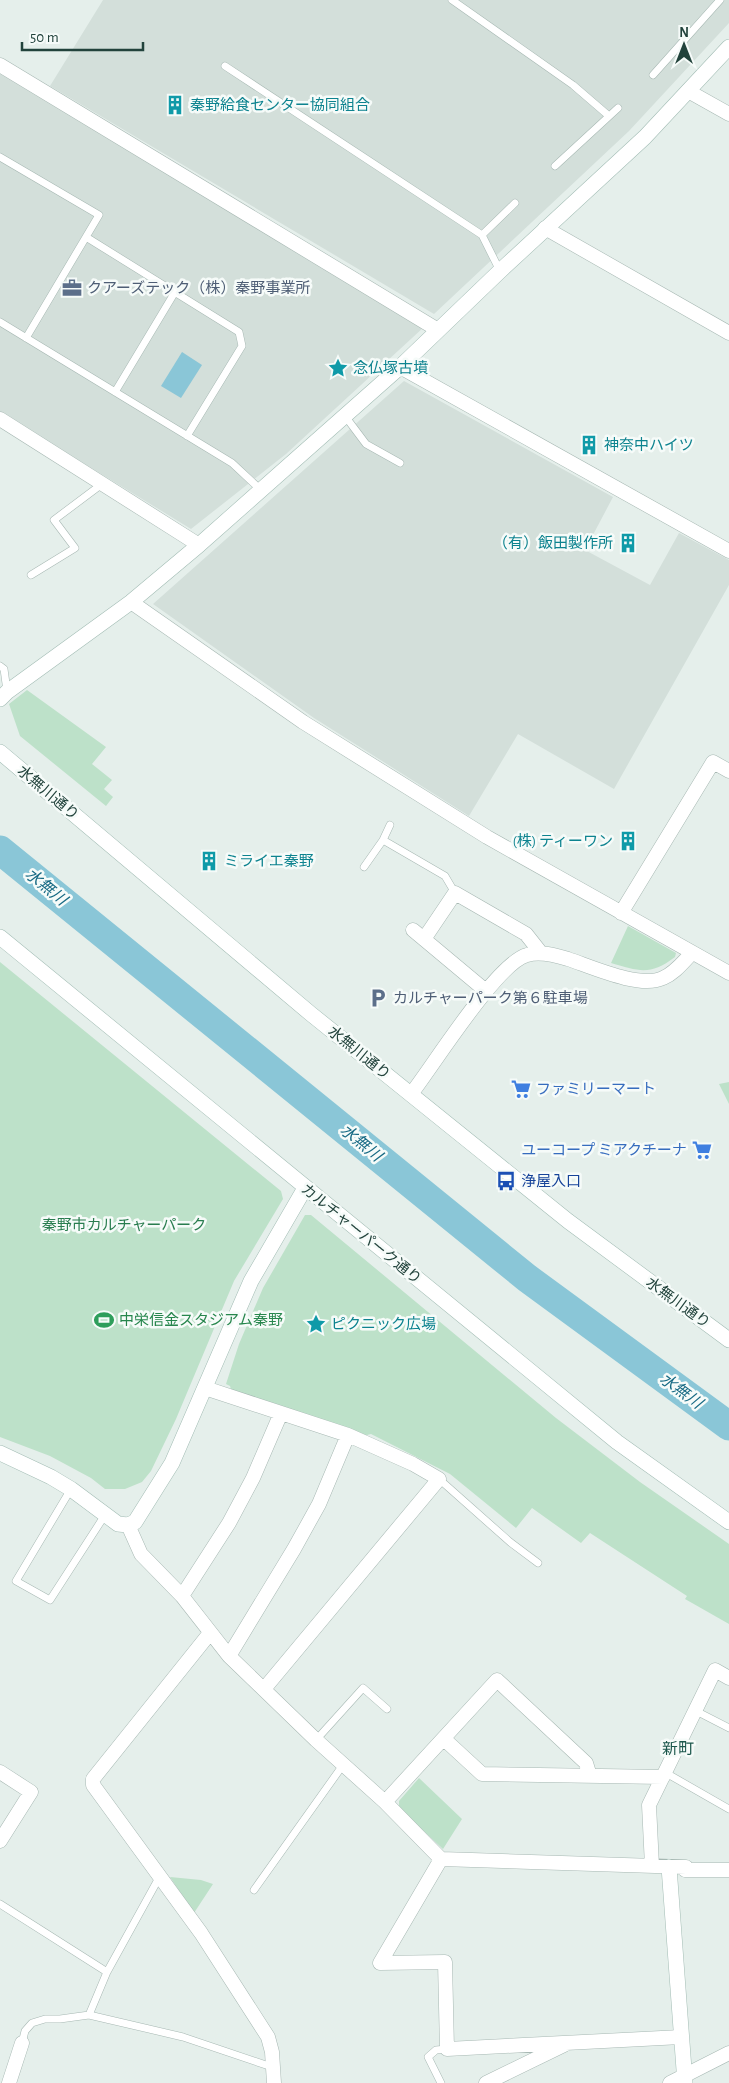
<svg xmlns="http://www.w3.org/2000/svg" width="729" height="2083" font-family="'Alegreya Sans','Noto Sans JP',sans-serif">
	<rect width="100%" height="100%" fill="#e5efeb"/>
	<path fill="#d3dfda" d="M103,0H729V23L629,131L434,314L50,86Z
		M0,71L424,327L286,454L191,529L0,412Z
		M404,381L613,497L585,550L650,585L679,533L729,560V585L614,789L518,734L469,816L314,718L153,604Z"/>
	<path fill="#bde1c9" d="M27,690L106,747L92,764L112,780L104,789L113,797L106,806L20,736L9,704Z
		M628,926L676,953L675,957C650,976 639,971 611,963Z
		M0,962L281,1191L283,1199L234,1281L176,1419L151,1471L142,1482L125,1489H105L91,1478L50,1456L0,1437Z
		M729,1082V1104L719,1084Z
		M305,1215H311L556,1418L640,1482L729,1544V1624L685,1599L687,1596L590,1533L581,1543L532,1508L516,1528L450,1474L371,1434L363,1436L232,1392L230,1386L226,1384L239,1344L263,1288Z
		M419,1778L462,1819L443,1849L399,1808V1801Z
		M170,1877L201,1880L213,1884L194,1913Z"/>
	<path fill="#8ac6d7" d="M182,352L202,365L181,398L161,386Z"/>
	<g fill="none" stroke-linecap="round" stroke-linejoin="round">
		<path stroke="#8ac6d7" stroke-width="29" d="M0,850L527,1278L729,1426"/>
		<defs>
			<path id="lane" d="M452,0L573,85L609,116
				M225,66L482,235
				M653,75L720,0
				M0,157L99,215L26,338
				M555,166L618,108
				M86,237L239,332L242,346L187,436
				M500,271L482,235L515,203
				M0,322L232,463L261,490
				M115,392L175,292
				M345,416L366,444L400,463
				M31,575L75,548L54,520L102,484
				M0,666L4,669L7,691
				M383,840L445,876L455,893
				M364,867L383,840L390,825
				M439,1479L510,1542L538,1563
				M71,1489L16,1581L50,1600L105,1515
				M696,1711L729,1728
				M316,1740L363,1688L387,1709
				M666,1773L729,1809
				M254,1890L343,1765
				M0,1904L107,1972
				M89,2015L107,1972L160,1876
				M22,2043L25,2031L32,2023L45,2019H60L89,2015L183,2037L272,2067
				M441,2083L428,2057L436,2050L447,2049"/>
			<path id="street" d="M0,65L438,330
				M688,91L729,114
				M545,228L729,333
				M400,367L729,551
				M0,419L199,545
				M131,602L303,722L487,837L729,973
				M621,913L713,762L729,771
				M413,930L486,991
				M424,939L455,893L526,934L541,953
				M411,1094C433,1066 497,963 527,955C540,951 555,955 568,959C592,967 640,989 663,978C675,973 683,962 692,953
				M205,1388L348,1435L413,1464L439,1479L264,1689
				M128,1525L141,1554L182,1596L229,1656L316,1740L385,1802L441,1859L686,1867L685,1870H729
				M182,1596L229,1523L253,1478L281,1413
				M210,1633L93,1779V1785L201,1933L268,2037L272,2052L274,2083
				M229,1656L294,1549L319,1504L348,1435
				M444,1739L482,1774L663,1777
				M0,1772L31,1792L0,1841
				M385,1802L497,1680L586,1763L590,1776
				M441,1859L380,1963L445,1962L447,2049L681,2037
				M652,1866L649,1805L715,1670L729,1678
				M9,2083L22,2043
				M486,2083L564,2045
				M670,2083L729,2053"/>
			<path id="secondary" d="M0,699L7,692L131,602L199,545L400,367L500,271L645,137L729,47
				M0,752L311,1014L568,1221L729,1340
				M0,937L617,1442L729,1522
				M0,1453L51,1477L71,1489L118,1524L128,1525L135,1522L172,1463L251,1281L305,1188
				M669,1867L685,2083"/>
		</defs>
		<use href="#lane" stroke="#a7b8b3" stroke-width="8"/>
		<use href="#street" stroke="#a7b8b3" stroke-width="15"/>
		<use href="#secondary" stroke="#a2bcb4" stroke-width="16"/>
		<use href="#lane" stroke="#fff" stroke-width="7"/>
		<use href="#street" stroke="#fff" stroke-width="14"/>
		<use href="#secondary" stroke="#fff" stroke-width="15"/>
	</g>
	<defs>
		<symbol id="building-bare" viewBox="-9 -9 18 18"><path d="M-4-6H4V6H1V3H-1V6H-4ZM-2.5-4.3h1.7v1.8h-1.7ZM.8-4.3h1.7v1.8H.8ZM-2.5-1h1.7V.8h-1.7ZM.8-1h1.7V.8H.8Z" fill="#0f9aa8" stroke="#f6fbf9" stroke-width="2.5" paint-order="stroke"/></symbol>
		<symbol id="office-bare" viewBox="-9 -9 18 18"><path d="M-6-3h4V-5.5h4V-3h4V5H-6ZM-1-4.5V-3h2v-1.5ZM-6 0V1H6V0Z" fill="#5c6f8a" stroke="#f6fbf9" stroke-width="2.5" paint-order="stroke"/></symbol>
		<symbol id="sight-bare" viewBox="-9 -9 18 18"><path d="M0-6L1.8-2.2L6-1.7L2.9 1.2L3.7 5.4L0 3.3L-3.7 5.4L-2.9 1.2L-6-1.7L-1.8-2.2Z" fill="#0f9aa8" stroke="#f6fbf9" stroke-width="2.5" paint-order="stroke"/></symbol>
		<symbol id="parking-bare" viewBox="-9 -9 18 18"><path d="M-3.5-5.5H1a3.5 3.5 0 0 1 0 7H-1V5.5H-3.5ZM-1-3.4V-.6H.8a1.4 1.4 0 0 0 0-2.8Z" fill="#5c6f8a" stroke="#f6fbf9" stroke-width="2.5" paint-order="stroke"/></symbol>
		<symbol id="supermarket-bare" viewBox="-9 -9 18 18"><path d="M-6-5.5h2.5l.6 2H6L4.5 2H-2.5L-4.4-4H-6ZM-1.5 3.2a1.3 1.3 0 1 0 .1 0ZM3 3.2a1.3 1.3 0 1 0 .1 0Z" fill="#3f7fe0" stroke="#f6fbf9" stroke-width="2.5" paint-order="stroke"/></symbol>
		<symbol id="bus-bare" viewBox="-9 -9 18 18"><path d="M-5-6H5V4H4V6H2V4H-2V6H-4V4H-5ZM-3.5-4V0h7V-4ZM-3.5 1.2v1.5H-2V1.2ZM2 1.2v1.5H3.5V1.2Z" fill="#1a4fb4" stroke="#f6fbf9" stroke-width="2.5" paint-order="stroke"/></symbol>
		<symbol id="stadium-bare" viewBox="-9 -9 18 18"><path d="M0-5a6.5 5 0 1 0 0 10a6.5 5 0 1 0 0-10ZM-3.5-1.8h7v3.6h-7Z" fill="#2e9e5b" stroke="#f6fbf9" stroke-width="2.5" paint-order="stroke"/></symbol>
	</defs>
	<g fill-rule="evenodd">
		<use href="#building-bare" x="161" y="91" width="28" height="28"/>
		<use href="#office-bare" x="58" y="274" width="28" height="28"/>
		<use href="#sight-bare" x="324" y="354" width="28" height="28"/>
		<use href="#building-bare" x="575" y="431" width="28" height="28"/>
		<use href="#building-bare" x="614" y="529" width="28" height="28"/>
		<use href="#building-bare" x="614" y="827" width="28" height="28"/>
		<use href="#building-bare" x="195" y="847" width="28" height="28"/>
		<use href="#parking-bare" x="364" y="984" width="28" height="28"/>
		<use href="#supermarket-bare" x="507" y="1075" width="28" height="28"/>
		<use href="#supermarket-bare" x="688" y="1136" width="28" height="28"/>
		<use href="#bus-bare" x="492" y="1167" width="28" height="28"/>
		<use href="#stadium-bare" x="90" y="1306" width="28" height="28"/>
		<use href="#sight-bare" x="302" y="1310" width="28" height="28"/>
	</g>
	<g text-anchor="middle" dominant-baseline="central" stroke-width="5" stroke-linejoin="round" paint-order="stroke">
		<g font-size="15" fill="#0d838f" stroke="#f6fbf9" text-anchor="start">
			<text x="190" y="105">秦野給食センター協同組合</text>
			<text x="353" y="368">念仏塚古墳</text>
			<text x="604" y="445">神奈中ハイツ</text>
			<text x="613" y="543" text-anchor="end">（有）飯田製作所</text>
			<text x="613" y="841" text-anchor="end">(株) ティーワン</text>
			<text x="224" y="861">ミライエ秦野</text>
			<text x="331" y="1324">ピクニック広場</text>
		</g>
		<g font-size="15" fill="#4e5e75" stroke="#f6fbf9" text-anchor="start">
			<text x="87" y="288">クアーズテック（株）秦野事業所</text>
			<text x="393" y="998">カルチャーパーク第６駐車場</text>
		</g>
		<g font-size="15" fill="#22433c" stroke="#f6fbf9">
			<text transform="translate(48 793) rotate(40)">水無川通り</text>
			<text transform="translate(359 1053) rotate(39)">水無川通り</text>
			<text transform="translate(361 1234) rotate(39)">カルチャーパーク通り</text>
			<text transform="translate(678 1303) rotate(36)">水無川通り</text>
		</g>
		<g font-size="15" fill="#366cbe" stroke="#f6fbf9" text-anchor="start">
			<text x="536" y="1089">ファミリーマート</text>
			<text x="687" y="1150" text-anchor="end">ユーコープ ミアクチーナ</text>
		</g>
		<g font-size="15" fill="#164399" stroke="#f6fbf9" text-anchor="start">
			<text x="521" y="1181">浄屋入口</text>
		</g>
		<g font-size="15" fill="#297d4f" stroke="#f6fbf9">
			<text x="124" y="1225">秦野市カルチャーパーク</text>
		</g>
		<g font-size="15" fill="#27864d" stroke="#f6fbf9" text-anchor="start">
			<text x="119" y="1320">中栄信金スタジアム秦野</text>
		</g>
		<g font-size="16" font-style="italic" fill="#176a84" stroke="#f6fbf9">
			<text transform="translate(46 887) rotate(39)">水無川</text>
			<text transform="translate(361 1143) rotate(39)">水無川</text>
			<text transform="translate(681 1391) rotate(36)">水無川</text>
		</g>
		<g font-size="16" fill="#1c574c" stroke="#f6fbf9">
			<text x="678" y="1749">新町</text>
		</g>
	</g>
	<g transform="translate(684 45)" stroke="#f6fbf9" stroke-width="4" paint-order="stroke">
	<path d="M0-4L9 19L0 12L-9 19Z" fill="#22433c"/>
	<text y="-8" font-size="14" font-weight="bold" text-anchor="middle" fill="#22433c">N</text>
	</g>
	<path d="M22 42v8h121v-8" fill="none" stroke="#22433c" stroke-width="2.5"/>
	<text x="30" y="42" font-size="15" fill="#22433c" stroke="#f6fbf9" stroke-width="4" paint-order="stroke">50 m</text>
</svg>
